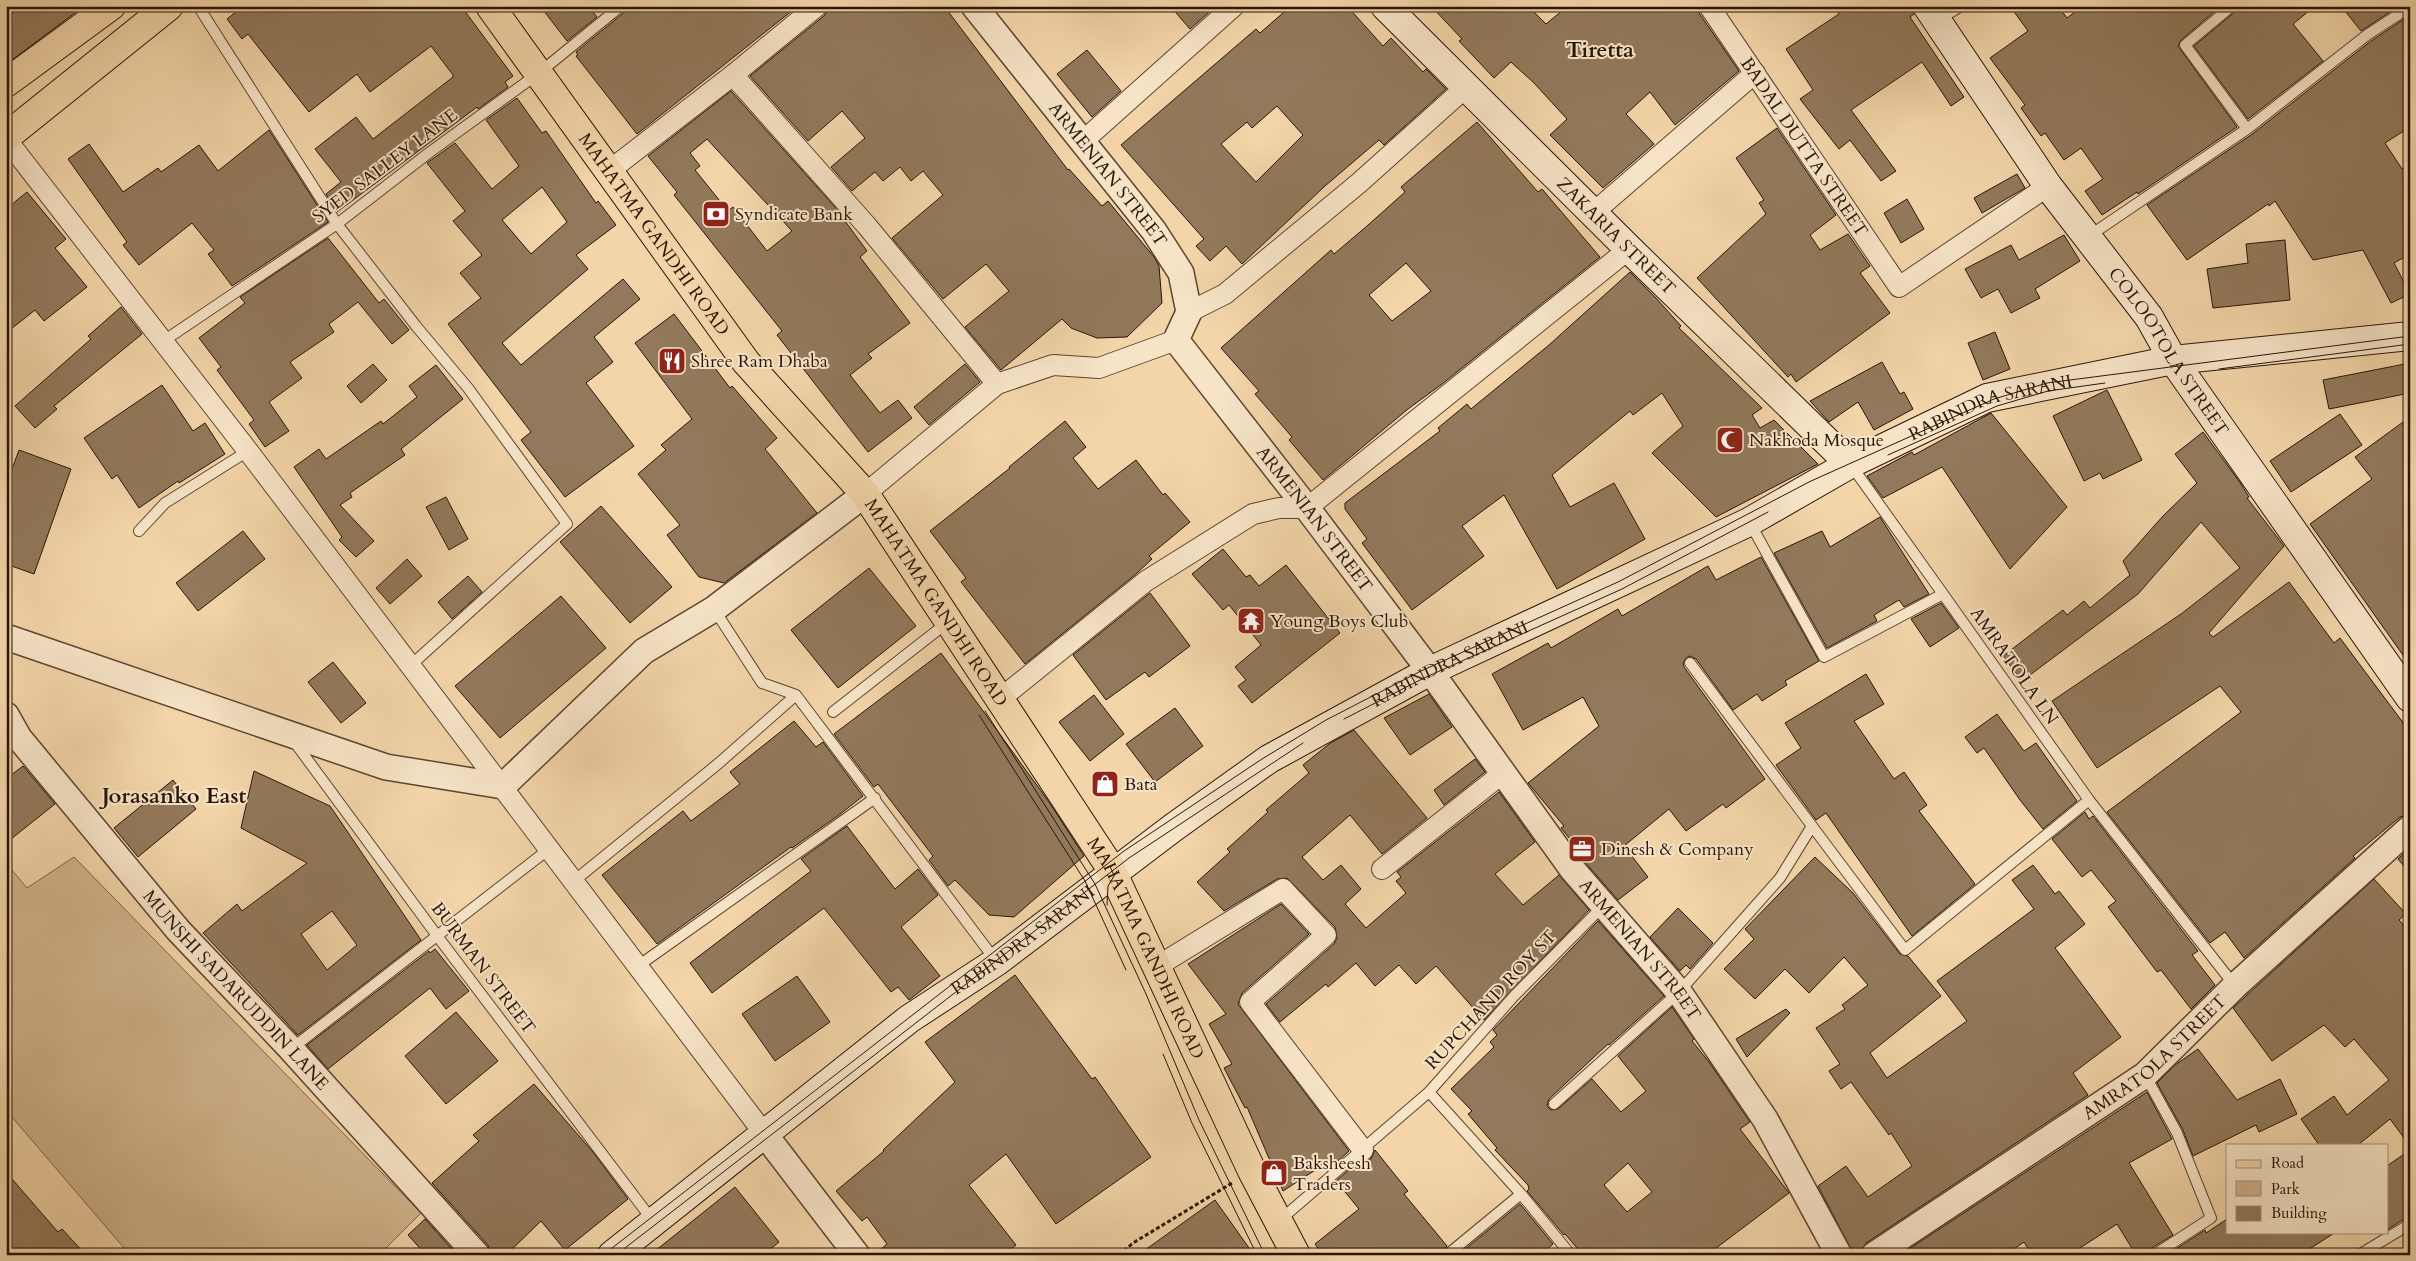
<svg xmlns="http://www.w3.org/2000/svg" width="2416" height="1261" font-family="Cardo,serif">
	<rect width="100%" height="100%" fill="#f3d5a9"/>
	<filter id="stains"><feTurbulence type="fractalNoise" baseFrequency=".004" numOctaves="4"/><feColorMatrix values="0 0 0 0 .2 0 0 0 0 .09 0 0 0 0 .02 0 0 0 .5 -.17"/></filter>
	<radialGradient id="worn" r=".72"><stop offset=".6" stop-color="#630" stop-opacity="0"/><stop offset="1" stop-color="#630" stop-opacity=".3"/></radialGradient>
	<path fill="#d1b48d" stroke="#7d644a" d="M74,857L421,1213L379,1255H130L6,1110V863L27,888Z"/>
	<path fill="#92795b" stroke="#291507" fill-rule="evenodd" d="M6,6H84L12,60L6,52Z
		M243,6H461L513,76L505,82L508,87L478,109L477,107L337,212L326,194L341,182L315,149L356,117L373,139L453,77V75L431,46L370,92L357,74L309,112L248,34L242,39L227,19Z
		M540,6H588L597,17L567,41Z
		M632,6H798L637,134L576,56L578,55L576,52Z
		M829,6H944L1068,170L1069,169L1102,206L1108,201L1154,257L1159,266L1162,303L1127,337L1097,338L1071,328L1062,319L1001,370L965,327L1009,291L986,264L943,299L892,238L943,195L923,171L911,181L900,167L883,181L875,172L852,191L831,167L865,138L842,111L808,141L750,76L825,15Z
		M1170,6H1216L1190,29Z
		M1291,6H1347L1383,46L1391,38L1423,72L1426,69L1446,89L1384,145L1379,140L1325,186L1242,264L1226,246L1210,261L1196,246L1204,239L1121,145L1256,29L1260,33ZM1277,106L1303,135L1256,182L1221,144L1247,122L1252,128Z
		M1431,6H1528L1546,24L1568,6H1697L1699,13L1739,71L1675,125L1650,92L1626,114L1654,144L1603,188L1550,135L1567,119L1534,83L1511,62L1494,78L1459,41L1462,39Z
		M1834,6H1912L1914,14L1910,17L1964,97L1951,106L1922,62L1851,110L1896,171L1881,181L1850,140L1839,149L1800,99L1813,90L1786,49L1839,14Z
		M2010,6H2058L2067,18L2083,6H2221L2181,40L2178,46L2237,127L2138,194L2137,192L2102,215L2085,191L2103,179L2081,148L2064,160L2045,133L2041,136L2021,108L2025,105L1990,58L2028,31Z
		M2239,6H2315L2293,24L2323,61L2248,119L2194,46L2236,11Z
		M2341,6H2399L2361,31Z
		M2410,15V127L2385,143L2402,169L2410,164V254L2394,263L2410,294L2391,303L2363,250L2313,260L2275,201L2269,206L2268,204L2187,260L2147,205L2251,135L2371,41Z
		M1087,50L1121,91L1092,117L1057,74Z
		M731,91L834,206L867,251L860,257L910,323L868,354L872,358L850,375L880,413L898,400L912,418L868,452L777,335L782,331L674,195L677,192L648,156ZM707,139L792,231L767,251L733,207L728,211L695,170L700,166L690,153Z
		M517,98L542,133L546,131L596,203L598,201L616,225L576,255L588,269L502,343L521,365L623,279L640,299L594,337L613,362L586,383L634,446L565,497L521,440L531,432L448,324L481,298L460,273L482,255L453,221L465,211L427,163L455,143L492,189L519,166L486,120ZM542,187L567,222L531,254L502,220Z
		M1477,122L1538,192L1542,189L1600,257L1442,384L1408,409L1323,480L1289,440L1292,437L1255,394L1259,391L1221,348L1331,250L1334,254L1367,226L1405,192L1401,187ZM1406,263L1431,291L1392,321L1369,295Z
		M1777,128L1836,215L1810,235L1820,250L1848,234L1870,266L1860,273L1890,313L1796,382L1791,374L1788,377L1697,278L1766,214L1759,203L1764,200L1736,158Z
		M269,130L328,222L232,286L208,254L214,250L192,223L139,265L123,245L127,242L68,159L89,144L123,192L158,168L161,172L199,145L218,171Z
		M2017,174L2025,188L1982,213L1974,198Z
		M27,192L66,239L55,248L87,287L44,321L35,310L6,333V209Z
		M1907,199L1924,229L1901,243L1884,213Z
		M2064,235L2080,261L2035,289L2040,298L2011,313L1998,289L1981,298L1965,269L2011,245L2019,260Z
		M328,238L379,303L384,299L409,330L392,344L358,302L329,324L334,332L290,362L302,378L269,402L289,431L265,447L249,424L254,420L217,370L221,367L199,338L245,303L240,297Z
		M2285,240L2290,300L2213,308L2207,269L2248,263L2246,244Z
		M1630,272L1656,298L1681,326L1679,328L1762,408L1752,415L1760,428L1774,420L1818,464L1716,517L1652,453L1683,426L1662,393L1633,415L1630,411L1552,475L1570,507L1614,483L1645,539L1557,589L1504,495L1462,526L1484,556L1412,610L1362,543L1367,539L1345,509V503L1440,431L1438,428L1467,404L1471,409L1549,345Z
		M121,307L142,334L54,406L57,409L35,428L15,406L91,339L88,336Z
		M674,314L730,388L732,386L777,438L765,449L817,513L724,583L699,577L667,535L680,525L638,474L666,450L661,445L692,419L635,343Z
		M1995,332L2010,369L1983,380L1968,343Z
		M1882,362L1900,394L1904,392L1913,409L1874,430L1858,402L1829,422L1810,401Z
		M2410,363V393L2329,409L2323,380Z
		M373,364L387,380L361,403L347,386Z
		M965,364L980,382L929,425L914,407Z
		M436,365L463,399L401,449L405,455L350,493L352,497L340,505L374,541L356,557L339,540L342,537L294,467L319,449L326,459L381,421L383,424L417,397L409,386Z
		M162,385L193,431L205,423L225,454L179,483L178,481L139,508L117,475L112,479L84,438Z
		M2107,390L2142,460L2103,479L2100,473L2084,481L2053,416Z
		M1991,413L2067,507L2010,569L1942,467L1883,498L1867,476L1912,452L1914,455Z
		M2340,414L2362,445L2291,492L2270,461Z
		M2410,417V665L2310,524L2372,479L2355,457Z
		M1065,421L1086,447L1073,458L1098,489L1136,460L1163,495L1165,493L1190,522L1149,556L1152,559L1136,574L1025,664L961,582L966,578L930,531L1010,468L1009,467Z
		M2203,432L2239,481L2249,497L2247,498L2284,546L2209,633L2213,637L2289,582L2334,643L2340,638L2410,732V814L2400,817L2353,856L2355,858L2244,958L2225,932L2210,943L2107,812L2241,712L2220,686L2097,768L2052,701L2181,614L2240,568L2201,522L2138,594L2022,681L2003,656L2063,610L2067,615L2084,601L2090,608L2130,575L2123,561L2163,516L2197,483L2175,454Z
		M19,450L71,469L34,574L6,564V485Z
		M446,497L468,539L449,550L426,507Z
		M601,506L672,587L630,623L560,542Z
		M1880,517L1929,594L1904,607L1899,600L1874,615L1877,621L1827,648L1774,553L1822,531L1830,547Z
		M243,531L265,559L198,611L176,583Z
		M1223,549L1246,577L1250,575L1259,586L1286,565L1340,633L1252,703L1238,686L1246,680L1235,667L1261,645L1229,605L1223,610L1192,574Z
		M1761,557L1819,661L1785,681L1787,685L1762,701L1757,694L1733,710L1696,659L1690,656L1686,658L1683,663L1684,667L1765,779L1726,808L1723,804L1686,831L1669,809L1624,846L1648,877L1618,900L1583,860L1581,857L1583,855L1561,828L1564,826L1528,783L1599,726L1583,697L1523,730L1492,674L1548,643L1551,648L1618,609L1622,616L1708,566L1716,580Z
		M407,559L422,576L390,604L376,588Z
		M869,568L916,626L838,688L791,630Z
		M468,576L482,592L452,619L438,602Z
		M1150,593L1190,646L1149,677L1145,672L1106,700L1073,655Z
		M561,596L606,648L500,738L455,686Z
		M1941,603L1959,628L1930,647L1911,619Z
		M941,653L1049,802L1084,856L1014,917L989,915L955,880L948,886L929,860L933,856L878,784L874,787L834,734Z
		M333,662L366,703L341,723L308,682Z
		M1866,674L1884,704L1854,721L1894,779L1904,772L1927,805L1919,811L1975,884L1912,936L1826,813L1816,820L1776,765L1801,748L1785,723Z
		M1429,694L1452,727L1410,755L1384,718Z
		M1094,695L1124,734L1090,761L1059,722Z
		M1175,708L1203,746L1155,782L1126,744Z
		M1997,714L2024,751L2036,743L2077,801L2043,829L2020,800L1984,748L1977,753L1965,737Z
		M794,721L816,747L823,742L863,796L839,815L792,848L791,847L657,944L602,875L683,811L691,821L740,784L730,772Z
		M1354,730L1427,818L1382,854L1350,815L1302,857L1323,880L1341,865L1361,889L1345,904L1366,928L1406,893L1396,881L1401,877L1397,872L1499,792L1535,842L1495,874L1523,905L1559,875L1589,910L1484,1020L1436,966L1416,984L1399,965L1375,986L1356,963L1328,987L1326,984L1280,1022L1266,1004L1334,944L1337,938L1335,927L1287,878L1277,879L1224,911L1197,882L1230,852L1227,849L1268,812L1266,810L1309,773L1303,765L1329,744Z
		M1475,759L1485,772L1444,805L1434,790Z
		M23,766L55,804L6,843V779Z
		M254,771L330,806L421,940L298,1035L203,933L237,904L242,911L307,863L241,828ZM332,911L357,945L327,970L301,934Z
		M173,780L196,809L138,857L114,828Z
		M2085,812L2089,819L2093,816L2198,951L2192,955L2215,985L2191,1009L2161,970L2157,972L2108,907L2116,901L2091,870L2082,877L2052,839Z
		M847,826L895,889L918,869L938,895L901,927L940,976L909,1000L898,987L891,992L824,908L712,993L690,963L811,871L801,859Z
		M2410,848V873L2398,859Z
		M1815,857L1853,893L1900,954L1908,956L1941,996L1870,1053L1887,1078L1967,1021L1937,981L2034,909L2012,880L2033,865L2055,894L2059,891L2085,924L2055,948L2121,1037L2073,1073L2088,1095L1866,1243L1860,1255H1855L1852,1251L1818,1186L1846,1166L1868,1197L1912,1166L1891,1133L1889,1135L1851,1082L1841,1089L1829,1071L1840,1064L1816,1028L1845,1009L1842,1005L1868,985L1844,957L1809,993L1785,969L1755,999L1724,969L1754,939L1745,929Z
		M2374,879L2406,914L2399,920L2410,932V1146L2390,1119L2358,1145H2319L2301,1119L2334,1096L2347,1115L2389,1080L2354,1039L2345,1047L2324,1025L2272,1061L2233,1008Z
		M1281,904L1309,934L1242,993L1238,1004L1349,1151L1327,1171L1323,1165L1283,1191L1247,1107L1245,1108L1224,1068L1232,1064L1209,1024L1226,1014L1188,964Z
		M1678,908L1713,943L1690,969L1686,965L1680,971L1650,937Z
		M1598,921L1664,996L1609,1045L1608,1044L1549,1099L1547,1106L1551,1110L1558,1109L1592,1079L1621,1112L1646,1091L1618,1056L1672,1007L1694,1039L1692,1041L1709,1062L1750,1122L1740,1129L1789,1193L1707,1255H1583L1565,1234L1564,1235L1527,1191L1529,1189L1528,1185L1495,1150L1497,1148L1468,1114L1472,1111L1451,1089L1494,1047L1490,1042L1497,1035L1493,1030ZM1628,1163L1652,1192L1627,1212L1604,1185Z
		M435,949L469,991L446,1009L430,988L328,1069L307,1045L429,951L430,953Z
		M1015,975L1092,1079L1095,1077L1151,1157L1056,1224L1006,1154L969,1185L1016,1245L1003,1255H874L887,1244L867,1217L862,1221L836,1191L884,1151L883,1150L955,1082L925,1042Z
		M797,976L830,1022L775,1061L742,1014Z
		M1786,1009L1790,1013L1747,1057L1736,1039Z
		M456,1012L498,1061L446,1104L405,1056Z
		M2198,1049L2237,1100L2280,1079L2297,1114L2259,1132L2256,1125L2193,1156L2183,1130L2157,1083L2175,1065Z
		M534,1084L592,1151L628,1199L565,1250L541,1221L506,1255H491L488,1245L432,1183L479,1141L473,1135Z
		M2147,1092L2172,1139L2129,1163L2173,1235L2150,1249L2147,1255H2136L2117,1224L2069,1255H2032L2024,1242L2005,1255H1900Z
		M1375,1150L1408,1191L1404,1194L1447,1246L1440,1255H1323L1315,1244L1359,1209L1336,1181L1359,1161L1371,1159Z
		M2410,1150V1215L2387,1230V1166Z
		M6,1172L58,1232L62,1229L86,1255H6Z
		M735,1187L779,1242L763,1255H650Z
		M1215,1200L1254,1255H1138Z
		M1520,1204L1553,1244L1540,1255H1458Z
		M425,1219L457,1255H426L408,1235Z
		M2227,1219V1232H2336L2300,1255H2167L2205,1230L2206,1233Z"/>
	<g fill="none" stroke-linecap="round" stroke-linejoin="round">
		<defs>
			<path id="service" d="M198,6L337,224L416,326L468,388L567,524L410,666
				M2232,6L2185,45L2247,129
				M1938,20L1961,6
				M2089,236L2247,129L2367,35L2410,7
				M162,342L337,224L430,152L539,73L621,6
				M1851,465L1943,594
				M1750,523L1824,657L1943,594L2089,800L2235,986
				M139,531L165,503L248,451
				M714,609L762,683L796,695L996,961
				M833,712L948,622
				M293,740L438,937L653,1221
				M1812,826L1905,950L2089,800
				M574,881L719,763L796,695
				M638,966L875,798
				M291,1049L549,849
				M2145,1075L2177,1133L2211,1218L2154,1255
				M1554,1104L1679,992L1780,878L1812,826L1690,663
				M1280,1220L1429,1092
				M1447,1255L1521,1194
				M1571,1255L1521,1194L1429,1092L1514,996L1603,906
				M2359,1255L2410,1224"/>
			<g id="minor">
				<path id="s1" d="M1709,6L1899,287L2048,186"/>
				<path d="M733,75L817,6"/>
				<path d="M6,139L248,451L763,1132"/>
				<path d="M1082,142L1234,6"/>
				<path d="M609,171L733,75L867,226L997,384"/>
				<path d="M1593,213L1755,73"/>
				<path d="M1189,312L1225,294L1359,183L1466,87"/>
				<path d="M865,494L997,384L1053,365L1099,368L1176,340"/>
				<path d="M1000,699L1146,581L1253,514L1279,508H1307L1629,249"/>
				<path d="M1382,869L1503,773"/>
				<path d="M1156,967L1283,889L1326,935L1250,1002L1363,1150"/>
			</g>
			<g id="tertiary">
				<path id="s2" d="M974,6L1154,231L1181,273L1189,312L1176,340L1307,508L1430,671L1572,869L1679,992L1765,1119L1839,1255"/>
				<path d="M6,637L386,767L503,786L644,651L714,609L865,494"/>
				<path id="s3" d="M6,715L19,738L178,930L291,1049L477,1255"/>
				<path d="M763,1132L857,1255"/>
				<path id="s4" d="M1874,1255L2145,1075L2235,986L2410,828"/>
			</g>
			<g id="secondary">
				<path id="s5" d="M1385,6L1629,249L1850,464"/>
				<path id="s6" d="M1927,6L2048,186L2149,317L2173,360L2410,698"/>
				<path id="s7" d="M612,1255L909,1019L996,962L1174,827L1269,759L1430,671L1749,522L1850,464L1987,398L2173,360L2410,336"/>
			</g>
			<g id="primary">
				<path id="s8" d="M490,6L746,362L865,494L1110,867L1252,1171L1296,1255"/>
				<path d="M6,83L111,6"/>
				<path d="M6,137L169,6"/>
			</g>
		</defs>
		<use href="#service" stroke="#5c4530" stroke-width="12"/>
		<use href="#minor" stroke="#5c4530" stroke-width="22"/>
		<use href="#tertiary" stroke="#5c4530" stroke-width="28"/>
		<use href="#secondary" stroke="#291507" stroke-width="30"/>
		<use href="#primary" stroke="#291507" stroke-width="30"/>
		<path stroke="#291507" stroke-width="3" stroke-dasharray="4 2.5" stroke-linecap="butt" d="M1119,1255L1133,1243L1232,1183"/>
		<use href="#service" stroke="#f7e4c7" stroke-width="10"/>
		<use href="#minor" stroke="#f7e4c7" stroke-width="20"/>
		<use href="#tertiary" stroke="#f7e4c7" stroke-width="25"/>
		<use href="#secondary" stroke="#f7e4c7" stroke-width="28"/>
		<use href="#primary" stroke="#f3d5a9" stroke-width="28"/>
		<path stroke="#291507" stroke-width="1" d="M2219,369L2410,344
			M1888,455L1997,406L2048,391L2105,383
			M985,711L1095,884L1146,994L1199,1120L1265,1255
			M979,715L1085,881L1126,970
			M1344,719L1424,678L1622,589L1768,512
			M1107,905L1108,886L1117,871
			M1163,1054L1192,1123L1257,1255
			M603,1255L1124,851L1262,759L1326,720L1421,671L1618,582L1811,481L1994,399L2047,383L2410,336
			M616,1255L1129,858L1303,743"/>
	</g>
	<defs>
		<symbol id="bank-square" viewBox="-11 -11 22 22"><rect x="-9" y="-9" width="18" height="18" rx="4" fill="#8f2418" stroke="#f7e4c7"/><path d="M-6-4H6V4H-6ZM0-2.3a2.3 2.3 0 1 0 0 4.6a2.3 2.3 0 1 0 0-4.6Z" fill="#fff"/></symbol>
		<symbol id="restaurant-square" viewBox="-11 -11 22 22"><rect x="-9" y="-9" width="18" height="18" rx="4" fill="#8f2418" stroke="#f7e4c7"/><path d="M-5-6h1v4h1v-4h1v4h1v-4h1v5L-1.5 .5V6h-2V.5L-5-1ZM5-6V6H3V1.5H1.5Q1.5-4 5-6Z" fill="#fff"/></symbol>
		<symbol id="mosque-square" viewBox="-11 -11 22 22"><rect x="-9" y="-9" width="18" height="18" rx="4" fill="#8f2418" stroke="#f7e4c7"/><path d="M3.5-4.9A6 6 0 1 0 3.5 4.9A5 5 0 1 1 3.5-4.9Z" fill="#fff"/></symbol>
		<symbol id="temple-square" viewBox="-11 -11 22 22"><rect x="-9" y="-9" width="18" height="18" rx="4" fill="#8f2418" stroke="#f7e4c7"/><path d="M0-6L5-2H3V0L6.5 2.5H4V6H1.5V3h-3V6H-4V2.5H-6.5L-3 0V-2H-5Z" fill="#fff"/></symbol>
		<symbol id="shop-square" viewBox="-11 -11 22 22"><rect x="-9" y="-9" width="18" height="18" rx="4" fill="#8f2418" stroke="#f7e4c7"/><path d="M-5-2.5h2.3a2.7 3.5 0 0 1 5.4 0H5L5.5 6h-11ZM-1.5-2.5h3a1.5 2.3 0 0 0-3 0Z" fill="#fff"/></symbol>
		<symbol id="office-square" viewBox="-11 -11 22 22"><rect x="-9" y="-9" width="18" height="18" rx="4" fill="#8f2418" stroke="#f7e4c7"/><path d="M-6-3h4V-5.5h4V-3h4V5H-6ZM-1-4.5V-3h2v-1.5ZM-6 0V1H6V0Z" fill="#fff"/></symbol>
	</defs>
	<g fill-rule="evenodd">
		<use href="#bank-square" x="700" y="198" width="32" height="32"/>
		<use href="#restaurant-square" x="656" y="345" width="32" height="32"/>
		<use href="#mosque-square" x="1714" y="424" width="32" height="32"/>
		<use href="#temple-square" x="1235" y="605" width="32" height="32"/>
		<use href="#shop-square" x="1089" y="768" width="32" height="32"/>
		<use href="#office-square" x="1566" y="833" width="32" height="32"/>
		<use href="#shop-square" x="1258" y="1157" width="32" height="32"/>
	</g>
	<g text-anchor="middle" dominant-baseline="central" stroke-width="4" stroke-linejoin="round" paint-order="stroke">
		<g font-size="18" fill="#291507" stroke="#f7e4c7">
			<text stroke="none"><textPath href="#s1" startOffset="170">BADAL DUTTA STREET</textPath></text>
			<text transform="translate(385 166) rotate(-37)">SYED SALLEY LANE</text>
			<text stroke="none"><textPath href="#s2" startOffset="215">ARMENIAN STREET</textPath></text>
			<text stroke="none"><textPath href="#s8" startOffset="281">MAHATMA GANDHI ROAD</textPath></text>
			<text stroke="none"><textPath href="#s5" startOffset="326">ZAKARIA STREET</textPath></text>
			<text stroke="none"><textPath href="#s6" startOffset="422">COLOOTOLA STREET</textPath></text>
			<text stroke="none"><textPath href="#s7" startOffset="1628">RABINDRA SARANI</textPath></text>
			<text stroke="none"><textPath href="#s2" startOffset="635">ARMENIAN STREET</textPath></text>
			<text stroke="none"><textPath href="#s8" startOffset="746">MAHATMA GANDHI ROAD</textPath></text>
			<text stroke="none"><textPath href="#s7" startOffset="1028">RABINDRA SARANI</textPath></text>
			<text transform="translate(2014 666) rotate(55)">AMRATOLA LN</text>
			<text stroke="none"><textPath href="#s7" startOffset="518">RABINDRA SARANI</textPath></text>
			<text stroke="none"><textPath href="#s8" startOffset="1151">MAHATMA GANDHI ROAD</textPath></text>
			<text stroke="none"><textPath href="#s2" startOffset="1175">ARMENIAN STREET</textPath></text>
			<text transform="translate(483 968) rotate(53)">BURMAN STREET</text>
			<text stroke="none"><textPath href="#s3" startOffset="359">MUNSHI SADARUDDIN LANE</textPath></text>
			<text transform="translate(1491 1000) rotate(-47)">RUPCHAND ROY ST</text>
			<text stroke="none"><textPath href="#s4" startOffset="344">AMRATOLA STREET</textPath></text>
		</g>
		<g font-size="18" fill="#291507" stroke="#f7e4c7" text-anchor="start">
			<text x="735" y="214">Syndicate Bank</text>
			<text x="691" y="361">Shree Ram Dhaba</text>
			<text x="1749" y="440">Nakhoda Mosque</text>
			<text x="1270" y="621">Young Boys Club</text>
			<text x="1124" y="784">Bata</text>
			<text x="1601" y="849">Dinesh &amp; Company</text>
			<text x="1293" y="1163">Baksheesh<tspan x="1293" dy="21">Traders</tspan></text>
		</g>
		<g font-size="22" font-weight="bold" fill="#291507" stroke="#f7e4c7">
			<text x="1600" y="50">Tiretta</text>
			<text x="174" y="796">Jorasanko East</text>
		</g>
	</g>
	<rect width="2416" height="1261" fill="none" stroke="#f3d5a9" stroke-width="25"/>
	<rect x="8" y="8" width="2401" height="1246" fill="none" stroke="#291507" stroke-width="2.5"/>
	<rect x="12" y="12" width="2391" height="1236" fill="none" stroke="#291507"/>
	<rect x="2226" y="1144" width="162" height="90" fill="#f7e4c7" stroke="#a5917a"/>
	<rect x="2236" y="1160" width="25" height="8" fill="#f3d5a9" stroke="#a5917a"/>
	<text x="2271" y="1168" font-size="15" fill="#291507">Road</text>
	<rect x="2236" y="1181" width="25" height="15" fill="#d1b48d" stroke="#a5917a"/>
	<text x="2271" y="1194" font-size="15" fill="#291507">Park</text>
	<rect x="2236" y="1206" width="25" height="15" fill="#92795b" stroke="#a5917a"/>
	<text x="2271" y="1218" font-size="15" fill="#291507">Building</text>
	<rect width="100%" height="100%" filter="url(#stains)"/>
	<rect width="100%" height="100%" fill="url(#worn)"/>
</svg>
